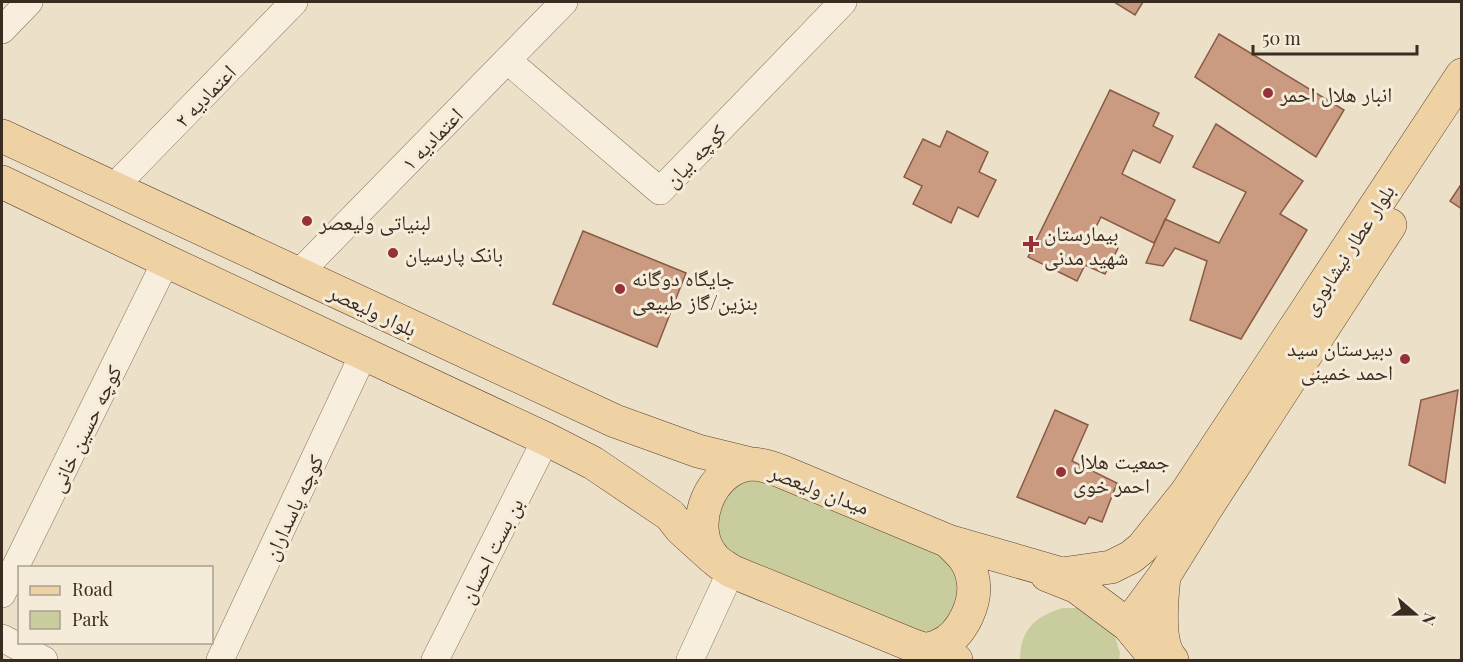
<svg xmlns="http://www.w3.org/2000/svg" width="1463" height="662" font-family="'Playfair Display','Noto Naskh Arabic',serif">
	<rect width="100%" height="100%" fill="#ede0c9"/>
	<path fill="#c9cc9d" d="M742,478L765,479L935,547L962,577L953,616L926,637L737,562L714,532L717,509Z
		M1063,608H1079L1115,636L1120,653L1119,660H1020C1020,630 1035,616 1063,608Z"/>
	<path fill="#ca9b81" stroke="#885b45" stroke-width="1.5" d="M1114,2H1143L1135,15Z
		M1219,34L1344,110L1316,157L1195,77Z
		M1110,90L1159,113L1153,126L1173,136L1160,163L1133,150L1122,174L1175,200L1154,243L1101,217L1092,235L1118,248L1105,274L1085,265L1077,281L1028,257Z
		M1216,124L1303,181L1280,214L1307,230L1241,339L1190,320L1207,261L1175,248L1163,266L1146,263L1165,219L1219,243L1246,192L1193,167Z
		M947,131L988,152L979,172L996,180L978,217L958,207L951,223L913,204L922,186L904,177L923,139L940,147Z
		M1462,183V209L1450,201Z
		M583,231L686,273L657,347L553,304Z
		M1458,390L1445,483L1409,465L1421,400Z
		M1055,410L1088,425L1072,461L1117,483L1102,522L1089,517L1085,524L1017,497Z"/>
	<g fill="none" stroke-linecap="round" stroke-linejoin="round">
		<defs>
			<path id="minor" d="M2,30L29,2
				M507,60L660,191L843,2
				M113,188L294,2
				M298,274L564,2
				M2,594L166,261
				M2,638L44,660
				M220,660L364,353
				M435,660L546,439
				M690,660L731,571"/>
			<path id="major" d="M2,136L615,421L698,451L751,464
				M2,182L166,261L546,439L593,463L670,515L681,529L713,558
				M948,541L1062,574L1111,567L1131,557L1142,548L1186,493L1462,75
				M1047,575L1077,587L1128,625L1157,660
				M1164,576C1162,598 1156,643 1172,660
				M1128,625L1164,576L1205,510L1390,225
				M924,650C928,649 934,648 938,646C963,636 979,600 972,575C969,560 958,551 948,541L783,472C773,468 762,464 751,464C710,467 687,527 713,557C717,563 726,567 731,571L914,646L956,660"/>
		</defs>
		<use href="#minor" stroke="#89735e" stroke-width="28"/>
		<use href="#major" stroke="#584132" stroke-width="34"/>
		<use href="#minor" stroke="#f8eedd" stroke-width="27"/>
		<use href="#major" stroke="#eed2a4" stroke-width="33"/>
	</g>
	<g fill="#963138" stroke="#f5ebd9" stroke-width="2">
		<circle cx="1268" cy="93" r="6"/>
		<circle cx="307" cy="221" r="6"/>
		<path d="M1028 235h6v6h6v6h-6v6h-6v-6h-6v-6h6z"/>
		<circle cx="393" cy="253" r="6"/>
		<circle cx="620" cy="289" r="6"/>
		<circle cx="1405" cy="359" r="6"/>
		<circle cx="1061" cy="472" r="6"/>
	</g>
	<g text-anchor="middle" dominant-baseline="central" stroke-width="6" stroke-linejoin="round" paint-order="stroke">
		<g font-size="21" fill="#3b2c21" stroke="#f5ebd9" text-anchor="start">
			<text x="1280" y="93">انبار هلال احمر</text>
			<text x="319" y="221">لبنیاتی ولیعصر</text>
			<text x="1044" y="232">بیمارستان<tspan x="1044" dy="24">شهید مدنی</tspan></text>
			<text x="405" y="253">بانک پارسیان</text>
			<text x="632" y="277">جایگاه دوگانه<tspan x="632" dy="24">بنزین/گاز طبیعی</tspan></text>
			<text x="1393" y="347" text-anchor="end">دبیرستان سید<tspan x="1393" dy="24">احمد خمینی</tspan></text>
			<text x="1073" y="460">جمعیت هلال<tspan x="1073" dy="24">احمر خوی</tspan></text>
		</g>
		<g font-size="21" fill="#3b2c21" stroke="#f5ebd9">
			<text transform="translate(204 95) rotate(-46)">اعتمادیه ۲</text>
			<text transform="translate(431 138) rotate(-46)">اعتمادیه ۱</text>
			<text transform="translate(694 155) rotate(-46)">کوچه بیان</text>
			<text transform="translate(1347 249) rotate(-57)">بلوار عطار نیشابوری</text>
			<text transform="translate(373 309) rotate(25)">بلوار ولیعصر</text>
			<text transform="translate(84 428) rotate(-64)">کوچه حسین خانی</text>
			<text transform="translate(820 488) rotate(21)">میدان ولیعصر</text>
			<text transform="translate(292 507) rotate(-65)">کوچه پاسداران</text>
			<text transform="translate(490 550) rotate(-63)">بن بست احسان</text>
		</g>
	</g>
	<rect width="1463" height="662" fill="none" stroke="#3b2c21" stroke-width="6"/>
	<rect x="18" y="566" width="195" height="78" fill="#f5ebd9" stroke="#ab9f8f" stroke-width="1.5"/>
	<rect x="30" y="586" width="30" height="9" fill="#eed2a4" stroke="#ab9f8f" stroke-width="1.5"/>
	<text x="72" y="596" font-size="18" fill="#3b2c21">Road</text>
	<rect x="30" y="611" width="30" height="18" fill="#c9cc9d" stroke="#ab9f8f" stroke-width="1.5"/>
	<text x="72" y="626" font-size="18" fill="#3b2c21">Park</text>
	<g transform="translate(1415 614) rotate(110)" stroke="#f5ebd9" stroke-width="4.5" paint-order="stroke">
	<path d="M0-4.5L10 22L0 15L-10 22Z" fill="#3b2c21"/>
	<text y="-9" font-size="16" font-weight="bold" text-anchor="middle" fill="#3b2c21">N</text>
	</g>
	<path d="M1253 45v9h164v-9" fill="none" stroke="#3b2c21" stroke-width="3"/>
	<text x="1262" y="45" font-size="18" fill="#3b2c21" stroke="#f5ebd9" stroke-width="4.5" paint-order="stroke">50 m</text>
</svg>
